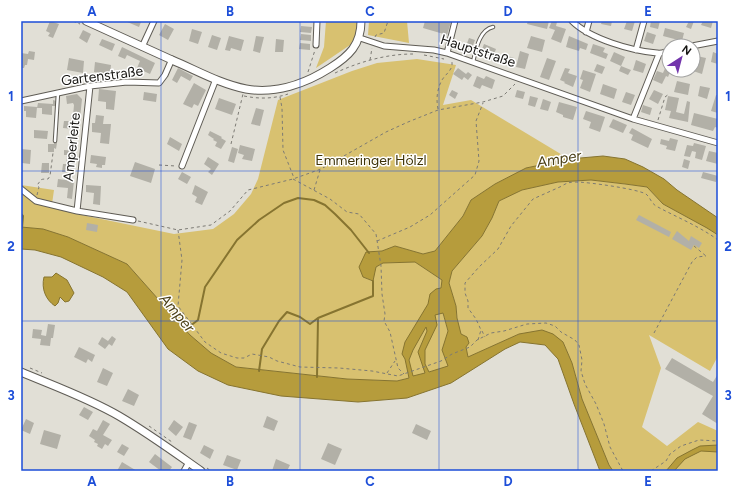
<svg xmlns="http://www.w3.org/2000/svg" width="739" height="492" font-family="Figtree,sans-serif">
	<rect width="100%" height="100%" fill="#e1dfd6"/>
	<path fill="#d8c170" d="M326,21H357L356,37L350,45L316,68L324,47Z
		M369,21H407L409,43L368,35Z
		M417,59L456,65L443,105L471,100L569,159L526,168L495,184L471,200L463,216L435,251L423,254L395,246L382,251H375L363,277L372,281L376,267L383,263L415,262L442,280L440,303L457,364L397,381L347,379L236,367L211,353L190,335L127,264L68,237L43,229L21,227V193L35,203L77,214L174,234L213,229L234,214L251,194L258,179L278,100L352,71L377,63Z
		M591,180L647,187L663,204L707,228L718,235V356L710,371L649,335L661,368L642,427L667,446L698,422L718,431V471H613L609,465L582,399L572,363L563,342L519,334L468,357L458,326L456,306L449,283L452,271L482,236L492,218L499,201L522,190L558,182Z
		M21,185L54,190L52,204L38,199L21,187Z"/>
	<path fill="#b69c3c" stroke="#867430" fill-rule="evenodd" d="M603,156L625,159L643,167L664,179L677,190L718,218V235L707,228L663,204L647,187L625,184L591,180L558,182L522,190L499,201L492,218L482,236L452,271L449,283L456,306L457,318L461,334L467,337L469,343L466,347L468,357L519,334L542,330L553,334L563,342L572,363L582,399L609,465L613,471H600L574,404L558,359L545,345L520,342L505,349L451,383L407,398L358,402L281,396L228,385L198,371L168,349L127,292L103,277L61,257L35,250L21,249V227L43,229L68,237L127,264L190,335L211,353L236,367L347,379L397,381L409,378L405,359L402,354L405,342L428,304L430,294L436,289L441,288L442,280L415,262L383,263L376,267L373,281L363,277L359,267L366,252L382,251L395,246L423,254L435,251L463,216L471,200L495,184L526,168L569,159ZM443,313L448,331L442,350L448,366L429,372L425,364V350L437,325L435,315ZM426,327L427,331L418,352L425,373L413,376L409,360L413,350Z
		M56,273L67,280L74,293L69,301L65,302L60,297L58,303L55,306C46,300 41,289 44,277H52Z
		M718,445V452L701,451L685,459L674,471H666L677,458L692,450L700,446Z"/>
	<g fill="none" stroke-linecap="round" stroke-linejoin="round">
		<path stroke="#867430" stroke-width="2" d="M21,214L23,216L22,228
			M185,330L198,320L205,287L237,240L259,220L284,203L298,198L314,200L325,205L335,214L351,230L369,253
			M259,371L262,349L279,321L287,312L300,317L310,324L318,318L373,296V281
			M317,377L318,318"/>
	</g>
	<path fill="#b2b0a7" d="M50,21L59,24L53,38L48,36L50,33L46,31Z
		M125,21H139L141,22L139,27Z
		M425,21L451,22L447,35L423,28Z
		M528,21H549L547,29L527,24Z
		M552,21L557,22L556,26L566,29L561,43L551,39L555,30L549,28Z
		M602,21H612L611,26L601,24Z
		M627,21H635L632,31L624,29Z
		M651,21H660L658,29L650,27Z
		M689,21H694L691,29L686,27Z
		M703,21H713L711,28L701,25Z
		M165,24L174,29L168,40L159,35Z
		M301,26L312,27L311,33L300,32Z
		M665,28L684,33L682,41L663,36Z
		M192,29L202,32L198,44L189,41Z
		M83,30L91,34L87,43L79,38Z
		M647,32L656,35L653,44L644,41Z
		M301,34L311,35V41L300,40Z
		M212,35L221,38L217,50L208,47Z
		M229,36L244,40L241,51L231,48L230,51L225,50Z
		M256,36L264,37L260,53L253,51Z
		M531,36L545,40L542,52L527,48Z
		M569,36L588,44L586,50L580,48L579,51L566,47Z
		M469,38L475,40L472,48L466,46Z
		M102,39L115,44L112,51L99,45Z
		M276,39L284,40L283,52H275Z
		M300,43L310,44V50L299,49Z
		M484,44L496,49L493,57L481,52Z
		M593,44L605,48L603,52L608,54L606,59L590,53Z
		M122,47L155,63L150,74L137,68L140,61L127,55L125,59L118,56Z
		M29,51L35,52L34,60L28,59L27,65H25L24,68H21V53L28,54Z
		M520,51L529,54L525,69L516,67Z
		M614,52L625,57L621,66L610,61Z
		M713,52L718,54V64L711,62Z
		M505,55L514,58L511,65L503,62Z
		M697,56L706,58L702,74L693,71Z
		M69,58L84,61L83,73L67,70Z
		M547,58L556,61L549,80L540,77Z
		M636,60L646,64L643,73L633,70Z
		M95,62L111,65L110,75L94,72Z
		M597,64L605,67L602,74L594,71Z
		M621,66L631,70L628,75L619,71Z
		M666,66L669,68V70H671L668,77L666,76L662,84L653,80L657,71L663,73Z
		M178,68L193,76L190,81L181,76L177,83L172,80Z
		M458,68L466,74L468,72L472,75L468,80L464,77L462,80L453,74Z
		M565,68L570,69L568,73L577,76L573,87L564,83L565,82L560,80Z
		M583,70L596,74L590,92L580,88L583,80L580,79Z
		M477,76L484,79L486,76L495,80L492,89L482,85L480,89L473,86Z
		M677,81L690,84L688,95L674,92Z
		M194,83L206,90L198,106L194,104L192,108L183,104Z
		M603,84L617,89L614,99L600,94Z
		M700,86L710,88L707,99L698,96Z
		M99,89L116,91L114,110L106,109V102L98,101Z
		M452,90L458,93L455,99L449,95Z
		M517,90L525,92L523,99L515,97Z
		M654,90L663,94L658,104L649,99Z
		M144,92L157,94L156,102L143,100Z
		M626,92L635,95L631,105L622,102Z
		M77,94L82,99L78,137H73V129L63,128L64,121H71V115L73,116L74,105L73,103L67,104L66,96Z
		M716,95H718V113L711,111Z
		M530,96L538,98L535,107L528,105Z
		M668,96L679,98L676,112L684,114L687,101L690,102L688,122L669,118L671,111L665,110Z
		M219,98L236,104L232,115L215,109Z
		M543,99L551,102L548,111L540,109Z
		M53,100L56,101V106H52V115L42,114V108H37L38,103L53,104Z
		M559,102L577,107L573,120L563,117V115L556,112Z
		M643,105L652,108L650,115L641,112Z
		M24,106L37,107L36,118L26,117V111H24Z
		M256,108L264,110L260,126L251,124Z
		M586,111L605,117L600,132L589,128L591,122L583,119Z
		M694,113L718,119V128L715,127L713,131L691,125Z
		M96,115L104,116L103,124H111L109,144L100,143L101,133L92,132V123H95Z
		M613,119L627,125L623,133L609,127Z
		M632,128L652,139L648,148L631,140L633,135L629,133Z
		M34,130L48,131L47,139L34,138Z
		M210,131L222,137L221,138L226,141L221,149L215,146L217,142L213,140L214,139L208,135Z
		M170,137L182,144L179,151L167,144Z
		M670,138L678,140L675,151L666,149L667,146L660,144L661,139L669,141Z
		M54,142L57,143L56,149L54,148V152H48V144H54Z
		M694,143L706,146L702,160L695,158L696,152L692,151L690,157L684,156L687,145L693,146Z
		M240,145L255,149L252,161L242,159L244,155L238,153Z
		M232,147L238,149L234,163L228,161Z
		M21,149L31,150L30,164L22,163Z
		M64,150L76,151L74,173L62,172L63,164H66L67,155H64Z
		M709,151L718,153V164L706,161Z
		M91,155L106,157L105,165H102V168L96,167L97,164L90,163Z
		M208,157L219,164L212,175L208,172L211,169L204,164Z
		M684,159L690,161L688,169L682,167Z
		M135,162L155,169L151,183L130,176Z
		M42,163H49V173H41Z
		M182,172L191,177L187,184L178,179Z
		M703,172L718,176L716,182L701,178Z
		M58,179L74,181L72,199L67,198L68,188L57,187Z
		M86,185L101,186L100,205L93,204L94,193L86,192Z
		M195,185L208,192L202,205L195,202L197,197L192,194Z
		M639,215L671,232L669,237L636,220Z
		M87,223L98,225L97,232L86,230Z
		M677,231L689,241L691,236L702,243L699,248L694,245L691,250L672,239Z
		M48,324L55,325L53,338H51L50,346L40,345L41,339L32,338L33,329L42,330L41,335L46,336Z
		M112,336L116,339L112,346L109,344L105,349L98,344L102,337L108,341Z
		M79,347L95,355L92,362L88,359L86,363L74,357Z
		M672,358L713,382L718,374V424L702,414L713,396L665,369Z
		M103,368L113,373L107,386L97,382Z
		M128,389L139,395L134,406L122,401Z
		M84,407L93,412L88,420L79,415Z
		M267,416L278,421L274,431L263,427Z
		M26,419L34,423L30,434L21,430Z
		M103,420L110,424L103,435L112,440L108,446L105,444L102,449L97,446L98,444L94,442L95,440L89,436L93,429L97,431Z
		M174,420L183,427L176,436L168,429Z
		M189,422L197,425L191,440L183,437Z
		M416,424L431,431L427,440L412,433Z
		M44,430L61,435L57,449L40,444Z
		M328,443L342,449L335,465L321,459Z
		M122,444L129,448L124,456L117,452Z
		M204,445L214,450L210,459L200,453Z
		M155,454L172,467L169,471H161L149,462Z
		M227,455L241,460L237,470L223,465Z
		M276,459L290,465L287,471H272Z
		M122,462L137,471H117Z"/>
	<g fill="none" stroke-linecap="round" stroke-linejoin="round">
		<defs>
			<path id="lane" d="M473,62C476,50 479,30 493,27
				M55,141L58,93"/>
			<path id="street" d="M572,21C590,39 632,51 657,53C661,54 665,52 669,51
				M586,32L589,21
				M360,38L384,46L434,50L447,53L633,119L718,143
				M316,45L317,21
				M692,46L718,41
				M142,47L154,21
				M636,50L644,21
				M447,53L455,21
				M21,101L90,86L127,82L159,83L165,75L172,59
				M633,119L659,54
				M182,166L216,79
				M21,189L36,201L77,211L133,220
				M77,211L90,86
				M184,471L189,462"/>
			<path id="secondary" d="M86,21C115,34 143,47 172,60C196,70 220,84 246,89C275,94 305,84 330,68C349,56 361,45 361,21
				M21,372C54,386 88,398 119,416C148,433 174,452 201,471"/>
		</defs>
		<use href="#lane" stroke="#5f5c55" stroke-width="4.5"/>
		<use href="#street" stroke="#5f5c55" stroke-width="7"/>
		<use href="#secondary" stroke="#5f5c55" stroke-width="9"/>
		<path stroke="#7c7a74" stroke-width="1" stroke-dasharray="3 3" stroke-linecap="butt" d="M73,21L80,24
			M375,37L376,35L384,33L388,21
			M424,55L444,59
			M370,60L372,48
			M308,72L315,50
			M335,73C359,62 386,54 413,54
			M244,96C259,99 273,99 288,94
			M280,97L282,108L283,150L294,178
			M438,109C436,99 437,89 442,80C445,75 450,72 452,66V61
			M658,120L665,97L669,94
			M231,144L243,94
			M159,165L176,166
			M293,179L330,199L347,212L359,214L376,234L381,266L382,294L385,314L384,321L390,332L398,368L404,374
			M314,190L320,170
			M37,195L39,187L37,185C42,180 38,179 48,179L50,176L53,153
			M138,221L178,230L211,225L230,211L248,190L293,179L321,169L386,132L408,122L438,110L483,102L503,96L515,84
			M178,230L182,260L178,306L205,342L221,353L237,358H244L252,354L269,357L277,361L300,367L339,368L372,371L398,376L441,361L452,354L470,347L477,340L491,333L504,331L527,324L546,323L555,326L561,332L575,340L579,345L582,360L581,371L585,384L596,404L604,424L610,447L623,471
			M377,241L410,227L430,215L475,175L479,161L476,121L483,103
			M694,246L706,256
			M482,331L485,337
			M654,333L692,262L697,257L706,256
			M478,340L481,330L476,319L468,308V301L465,293V283L479,267L498,249L511,226L533,199L562,186C566,183 570,182 576,182C588,182 637,189 646,194C650,197 651,203 656,206C676,217 699,226 718,240
			M30,368L42,373
			M387,373L395,361
			M149,426L172,442
			M207,468L211,471
			M651,471L666,461L670,454L681,446L699,440L718,441"/>
		<use href="#lane" stroke="#fff" stroke-width="2.5"/>
		<use href="#street" stroke="#fff" stroke-width="5"/>
		<use href="#secondary" stroke="#fff" stroke-width="7"/>
	</g>
	<path fill="none" stroke="#1d4ed8" stroke-width="1" stroke-opacity="0.55" d="M161,21V471M300,21V471M439,21V471M578,21V471M21,171H718M21,321H718"/>
	<g text-anchor="middle" dominant-baseline="central" stroke-width="3" stroke-linejoin="round" paint-order="stroke">
		<g font-size="14" fill="#171613" stroke="#fff">
			<text transform="translate(478 51) rotate(18)">Hauptstraße</text>
			<text transform="translate(102 76) rotate(-7)">Gartenstraße</text>
			<text transform="translate(72 147) rotate(-84)">Amperleite</text>
		</g>
		<g font-size="14" fill="#3d3308" stroke="#fff">
			<text x="371" y="160">Emmeringer Hölzl</text>
		</g>
		<g font-size="15" font-style="italic" fill="#4b4018" stroke="#fff">
			<text transform="translate(559 159) rotate(-10)">Amper</text>
			<text transform="translate(177 313) rotate(50)">Amper</text>
		</g>
	</g>
	<rect width="739" height="492" fill="none" stroke="#ffffff" stroke-width="44"/>
	<g transform="translate(681 58) rotate(36)"><circle r="19" fill="#ffffff" stroke="#a2a2a1"/>
	<path d="M0-3L7 15L0 10L-7 15Z" fill="#7336ac"/>
	<text y="-6" font-size="11" font-weight="bold" text-anchor="middle" fill="#171613">N</text>
	</g>
	<rect x="22" y="22" width="695" height="448" fill="none" stroke="#1d4ed8" stroke-width="1.5"/>
	<g font-size="13" text-anchor="middle" font-weight="bold" fill="#1d4ed8">
		<text x="92" y="16">A</text>
		<text x="230" y="16">B</text>
		<text x="370" y="16">C</text>
		<text x="508" y="16">D</text>
		<text x="648" y="16">E</text>
		<text x="11" y="101">1</text>
		<text x="728" y="101">1</text>
		<text x="11" y="251">2</text>
		<text x="728" y="251">2</text>
		<text x="11" y="400">3</text>
		<text x="728" y="400">3</text>
		<text x="92" y="486">A</text>
		<text x="230" y="486">B</text>
		<text x="370" y="486">C</text>
		<text x="508" y="486">D</text>
		<text x="648" y="486">E</text>
	</g>
</svg>
